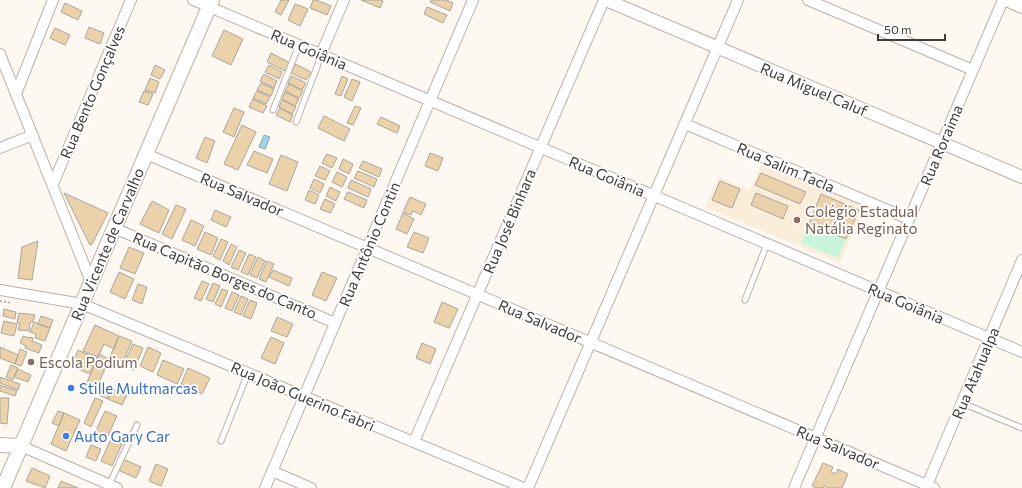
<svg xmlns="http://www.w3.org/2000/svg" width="1022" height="488" font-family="Commissioner,sans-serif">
	<rect width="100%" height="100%" fill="#fef8f3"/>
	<path fill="#faedd9" d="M762,164L864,206L840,263L705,207L718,177L750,190Z"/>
	<path fill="#caf5da" d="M809,224L846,239L838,258L801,243Z"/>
	<path fill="#9ed3e3" stroke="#82a6b0" d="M264,135L270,137L265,149L259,147Z"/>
	<path fill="#ebd2aa" stroke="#aba59c" d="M281,0H289L281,15L275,12Z
		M313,0H316L331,6L327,15L310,8Z
		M361,0H382L383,1L380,8Z
		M431,0H446L453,3L450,11L430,2Z
		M65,3L82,11L78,20L61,12Z
		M295,4L308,9L300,26L288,20Z
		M427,7L447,15L443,23L424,14Z
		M89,27L104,33L100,44L85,38Z
		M55,28L70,35L65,45L50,38Z
		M224,30L243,39L231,65L212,56Z
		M271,53L290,63L285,71L267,62Z
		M295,64L311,72L306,80L291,73Z
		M155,65L165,70L160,79L151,75Z
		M269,65L282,72L279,79L265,72Z
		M264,74L277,81L274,88L260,81Z
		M292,76L306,83L302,90L288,83Z
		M342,76L348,79L341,96L335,94Z
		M150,78L159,82L155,93L145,90Z
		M352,79L360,82L352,101L344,97Z
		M261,83L274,89L271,96L257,90Z
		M289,84L303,91L299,98L285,91Z
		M144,91L153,94L148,105L139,102Z
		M257,91L270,97L266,104L253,98Z
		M285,92L299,99L295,106L282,99Z
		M253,99L267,106L263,113L249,107Z
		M282,100L296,107L292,114L279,107Z
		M355,106L361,108L353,125L347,123Z
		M234,108L244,112L234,137L223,132Z
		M280,108L293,115L290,122L276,115Z
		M324,116L350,129L344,141L318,128Z
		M381,117L400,126L397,133L377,124Z
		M242,125L256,132L238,170L224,164Z
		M205,137L215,141L207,163L196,158Z
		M254,151L273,159L267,173L247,165Z
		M430,153L443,158L438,171L425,166Z
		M327,154L337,158L332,168L322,163Z
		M281,155L298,162L287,191L269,184Z
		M343,159L353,164L349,174L339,169Z
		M363,161L382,169L379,177L359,168Z
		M320,166L330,171L325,180L315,176Z
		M358,171L377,179L374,187L354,178Z
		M337,172L347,177L342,187L332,182Z
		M761,173L806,192L800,204L755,185Z
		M314,179L324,184L320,193L310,188Z
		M351,180L371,189L368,197L348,188Z
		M720,181L740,189L732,208L712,200Z
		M330,187L340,192L336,201L326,196Z
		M309,190L319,195L315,204L305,200Z
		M348,192L367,200L364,208L344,199Z
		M64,193L108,213L92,244L90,245Z
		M756,193L788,206L783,219L751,205Z
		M821,194L859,210L846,239L809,224Z
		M410,197L426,204L421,215L413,211L411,215L403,212Z
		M325,199L335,204L330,213L320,209Z
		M152,201L169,210L159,233L140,224Z
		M176,205L186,209L172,239L162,234Z
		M215,210L231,217L226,227L211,220Z
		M403,213L414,219L407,234L396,229Z
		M191,220L204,226L195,246L182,240Z
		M205,232L218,238L211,255L197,249Z
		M414,232L429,238L423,253L407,247Z
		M221,239L228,242L220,260L213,256Z
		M38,241L32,280L18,278L22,247Z
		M231,244L237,247L229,265L223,261Z
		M129,247L144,253L135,274L120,268Z
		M239,250L246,253L238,270L231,267Z
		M249,254L256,257L248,275L241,272Z
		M258,257L265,261L257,278L250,275Z
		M267,261L274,264L266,282L259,279Z
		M273,270L292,278L289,286L269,277Z
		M119,272L134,279L125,299L110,292Z
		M322,272L337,278L326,301L312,295Z
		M202,281L209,284L201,301L194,298Z
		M213,283L220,286L213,302L206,299Z
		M138,284L147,287L142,304L132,300Z
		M222,289L228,291L221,307L215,304Z
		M232,292L239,295L232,311L225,308Z
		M241,296L248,299L241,315L234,312Z
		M250,300L257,303L251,319L243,316Z
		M442,302L458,309L449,328L434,322Z
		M4,309L16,312L15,319L3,316Z
		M19,313L35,315L33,322H30L29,331L18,330L20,323H17Z
		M41,316L53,320L50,328L38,324Z
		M277,317L293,324L287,337L271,331Z
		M4,321L17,324L14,336L1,333Z
		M34,322L50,328L45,341L35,338L36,334L30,332Z
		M95,325L119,336L114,349L104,344L98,357L83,351Z
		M23,336L30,338V337L33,338L32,341L42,345L39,353L25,348L26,346L20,343Z
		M119,336L132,341L122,364L109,359Z
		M271,337L284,343L275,364L261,358Z
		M422,343L436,349L430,364L416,358Z
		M133,344L143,348L134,370L123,365Z
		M0,347L18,355L15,364L0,358Z
		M148,347L161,353L153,372L140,366Z
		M20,349L27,352L21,366L15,364Z
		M78,350L97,359L90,374L71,366Z
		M99,354L109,359L95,392L85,387Z
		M163,360L184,369L177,384L157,375Z
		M11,365L18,368L13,380L6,377Z
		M188,368L210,378L202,394L181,384Z
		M18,369L31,375L28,382L14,377Z
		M0,377L20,384L18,390L0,383Z
		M99,383L112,389L108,399L94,393Z
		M0,385L17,391L15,396L0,391Z
		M112,389L127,395L122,405L108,399Z
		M0,398H9L7,424L0,423Z
		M95,398L103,401L91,427L84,423Z
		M58,411L64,413L59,426L52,423Z
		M105,411L117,416L106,440L94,435Z
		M64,413L80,420L66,451L51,444Z
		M111,439L122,444L112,466L101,461Z
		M91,445L101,449L96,461L86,457Z
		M123,459L141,467L136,478L118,470Z
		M823,463L833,467L831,472L836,474L838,469L848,474L842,488H828L824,486L823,488H816L812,486Z
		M156,464L168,469L161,486L149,481Z
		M32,468L50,476L45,488L26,481Z
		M61,481L78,488H58Z"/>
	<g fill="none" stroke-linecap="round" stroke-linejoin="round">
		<defs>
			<path id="service" d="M273,110L299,45
				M296,122L317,67L321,54
				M745,300L767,244
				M962,403L1022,428
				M221,441L248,373
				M109,485L137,425"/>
			<path id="minor" d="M193,0L1022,352
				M808,0L973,70
				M0,54L91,282
				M321,54L344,0
				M16,94L53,0
				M685,124L909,219
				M0,148L33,135
				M146,154L934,488
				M53,184L131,0
				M114,228L335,323
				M0,290L82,304L524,488
				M414,442L604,0
				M21,446L117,488
				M272,471L311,488
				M927,485L1022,260
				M265,488L473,0
				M528,488L738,0
				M794,488L1003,0"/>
			<path id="tertiary" d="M606,0L1022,177"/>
			<path id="secondary" d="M1009,0L1022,6
				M0,445L21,446
				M3,488L212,0"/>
		</defs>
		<use href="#service" stroke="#bbb1aa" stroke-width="7"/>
		<use href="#minor" stroke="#bbb1aa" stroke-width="12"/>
		<use href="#tertiary" stroke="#bbb1aa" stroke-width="14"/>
		<use href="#secondary" stroke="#bbb1aa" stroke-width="16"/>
		<path stroke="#a39e9a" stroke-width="1.5" stroke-dasharray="2 2" stroke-linecap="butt" d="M0,301L12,303"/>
		<use href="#service" stroke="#fff" stroke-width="5"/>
		<use href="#minor" stroke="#fff" stroke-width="10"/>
		<use href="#tertiary" stroke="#fff" stroke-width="12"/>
		<use href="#secondary" stroke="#fff" stroke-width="14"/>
	</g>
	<g fill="#8d6e63" stroke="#fff" stroke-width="1.5">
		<circle cx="797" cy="220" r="4"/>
		<circle cx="31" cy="362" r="4"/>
	</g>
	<g fill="#3f7fe0" stroke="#fff" stroke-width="1.5">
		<circle cx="71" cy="388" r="4"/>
		<circle cx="66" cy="436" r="4"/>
	</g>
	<g text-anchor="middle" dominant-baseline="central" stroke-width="3.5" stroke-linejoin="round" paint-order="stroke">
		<g font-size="15" fill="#403c39" stroke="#fff">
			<text transform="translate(309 49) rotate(23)">Rua Goiânia</text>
			<text transform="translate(814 89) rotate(23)">Rua Miguel Caluf</text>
			<text transform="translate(92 92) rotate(-67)">Rua Bento Gonçalves</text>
			<text transform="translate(941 145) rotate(-67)">Rua Roraima</text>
			<text transform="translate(786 167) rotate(23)">Rua Salim Tacla</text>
			<text transform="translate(607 176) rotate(23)">Rua Goiânia</text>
			<text transform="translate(242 194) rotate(23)">Rua Salvador</text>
			<text transform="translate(509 221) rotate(-67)">Rua José Binhara</text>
			<text transform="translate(107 244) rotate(-67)">Rua Vicente de Carvalho</text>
			<text transform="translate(369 244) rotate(-67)">Rua Antônio Contin</text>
			<text transform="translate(225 275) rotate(23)">Rua Capitão Borges do Canto</text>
			<text transform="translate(906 303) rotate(23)">Rua Goiânia</text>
			<text transform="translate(540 321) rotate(23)">Rua Salvador</text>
			<text transform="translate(975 373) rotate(-67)">Rua Atahualpa</text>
			<text transform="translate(303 396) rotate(23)">Rua João Guerino Fabri</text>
			<text transform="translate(838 447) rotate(23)">Rua Salvador</text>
		</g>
		<g font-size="15" fill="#785e54" stroke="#fff" text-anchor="start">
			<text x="805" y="211">Colégio Estadual<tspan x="805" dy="17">Natália Reginato</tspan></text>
			<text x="39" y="362">Escola Podium</text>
		</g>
		<g font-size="15" fill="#366cbe" stroke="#fff" text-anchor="start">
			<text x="79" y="388">Stille Multmarcas</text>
			<text x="74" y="436">Auto Gary Car</text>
		</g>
	</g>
	<path d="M878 34v6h67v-6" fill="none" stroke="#403c39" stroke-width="2"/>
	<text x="884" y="34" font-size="12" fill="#403c39" stroke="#ffffff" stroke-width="3" paint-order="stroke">50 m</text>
</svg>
